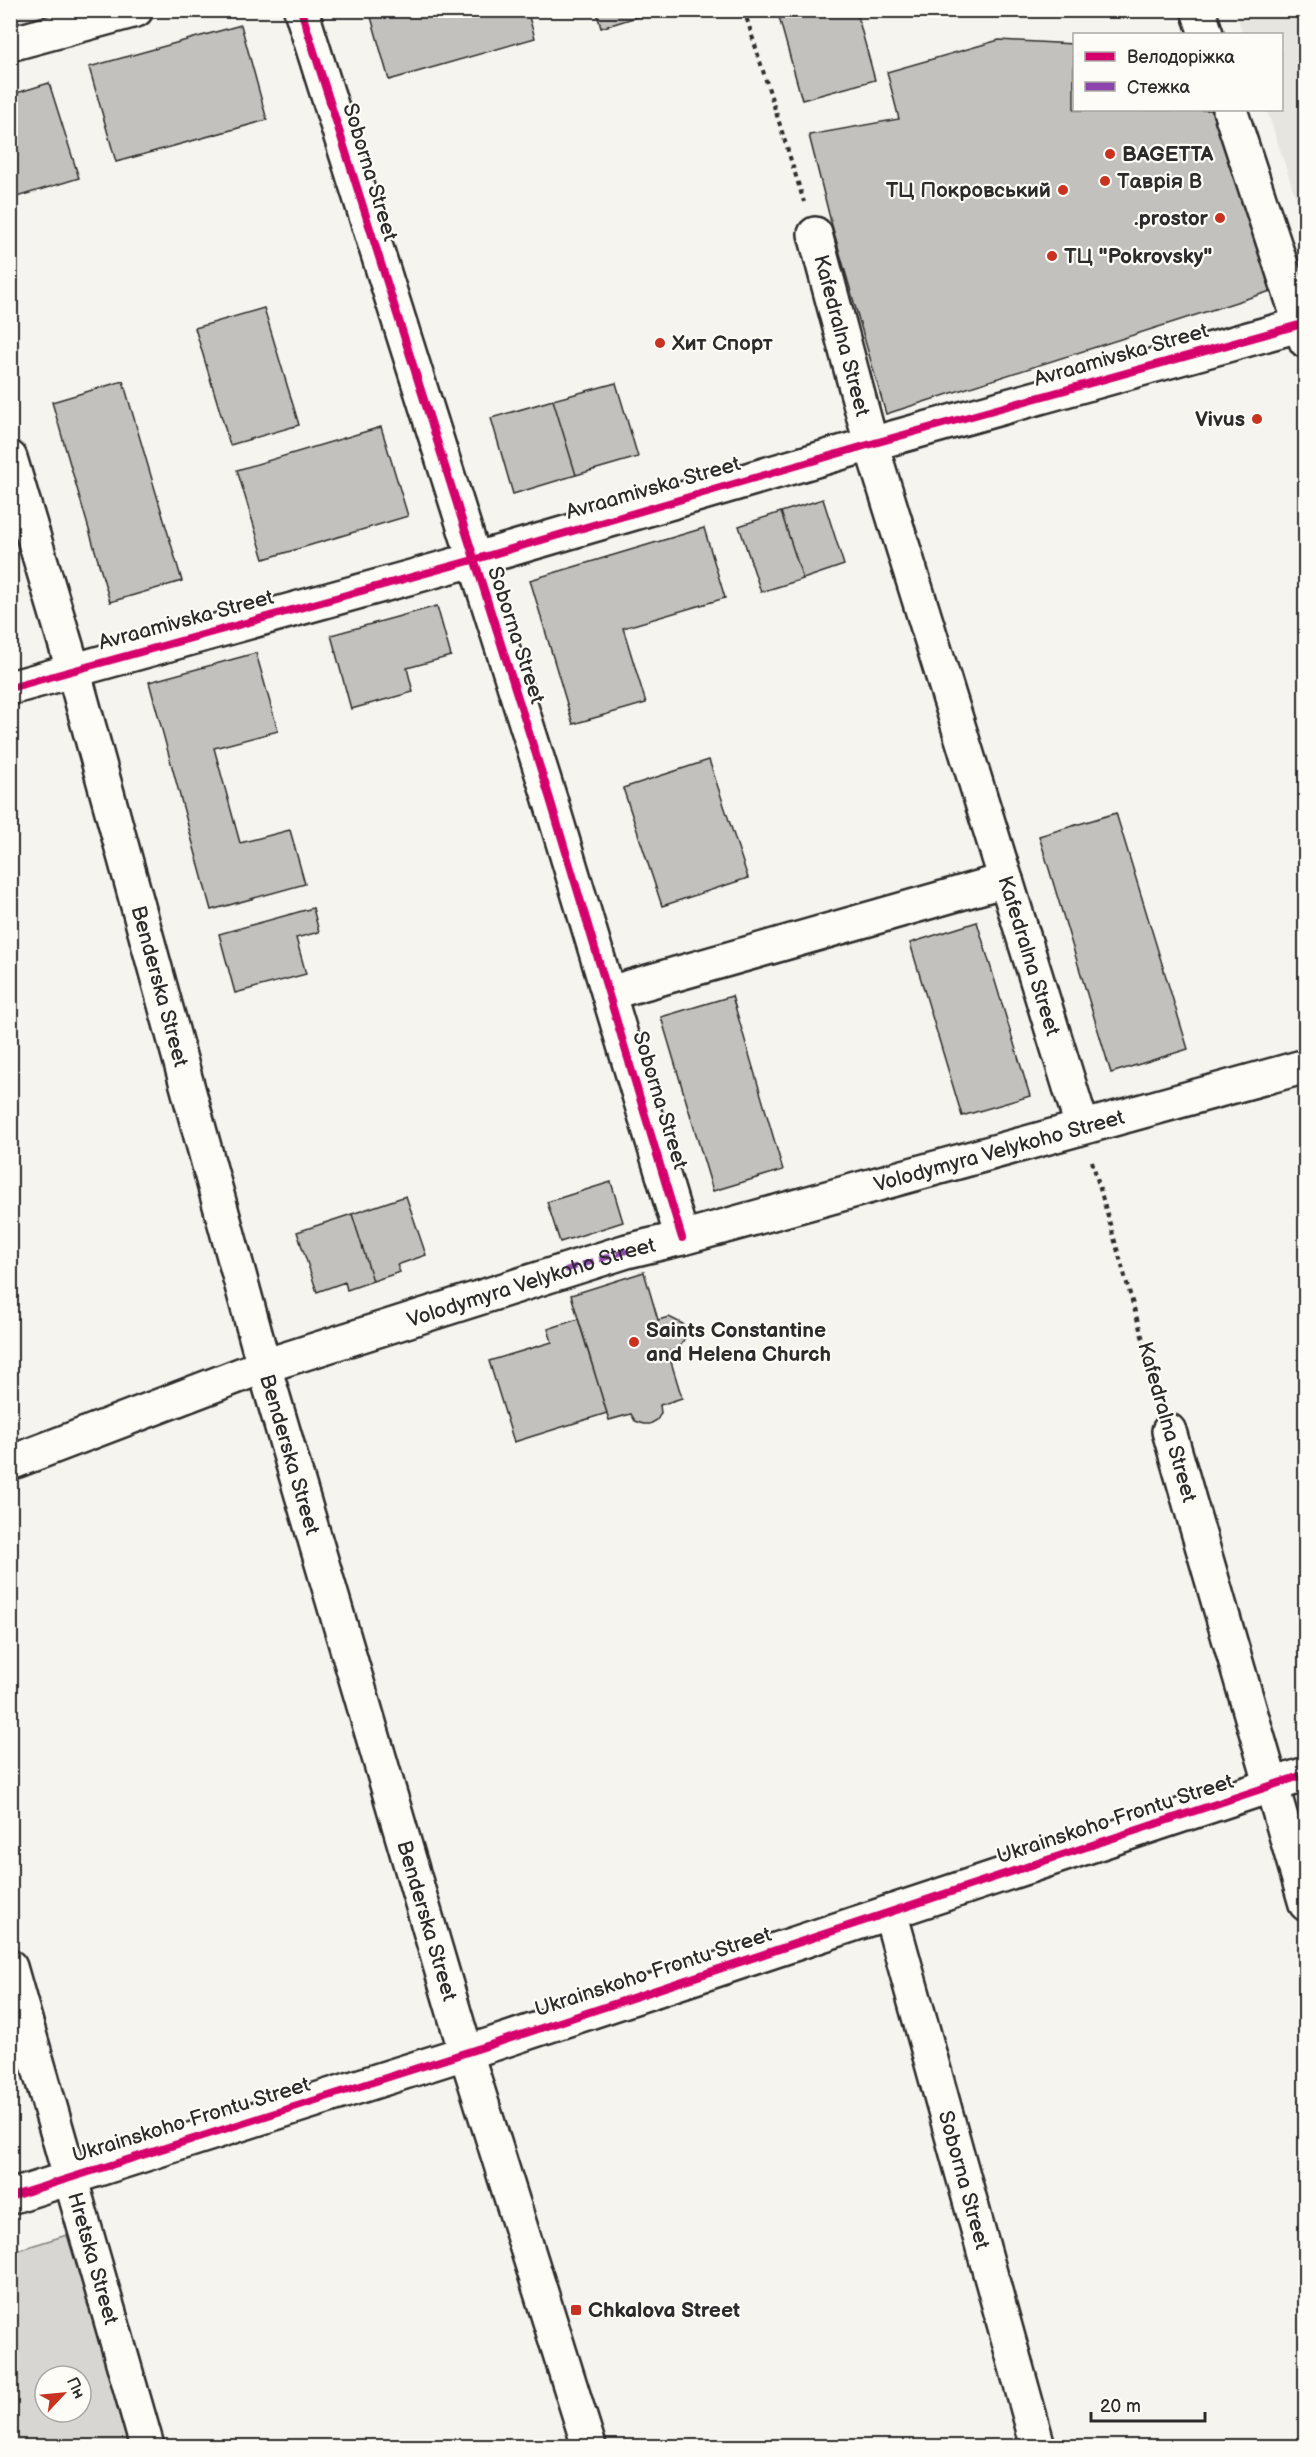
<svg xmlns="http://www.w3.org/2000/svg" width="1316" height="2457" font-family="'Balsamiq Sans',sans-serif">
	<rect width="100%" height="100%" fill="#f5f4ef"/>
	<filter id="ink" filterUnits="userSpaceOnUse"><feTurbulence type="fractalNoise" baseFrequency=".0167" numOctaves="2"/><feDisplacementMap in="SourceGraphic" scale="12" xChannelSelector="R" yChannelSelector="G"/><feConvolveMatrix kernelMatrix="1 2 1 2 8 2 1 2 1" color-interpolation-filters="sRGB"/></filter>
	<g filter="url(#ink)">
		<path fill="#e6e5e0" d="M11,11H68L11,27Z
			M1235,11H1305V226L1267,110H1282V34H1243Z"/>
		<path fill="#d7d6d2" stroke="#81807e" stroke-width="1.5" fill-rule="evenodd" d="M67,2235L131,2446H11V2252ZM45,2376H81V2412H45Z"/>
		<path fill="#c2c1be" stroke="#2b2b2b" stroke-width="1.5" d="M369,10H527L535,38L389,80Z
			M596,10H659L601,28Z
			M777,10H856L875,80L802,100Z
			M241,25L267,120L116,162L89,67Z
			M999,40L1074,44V110H1217L1274,290L886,414L831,222L809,135L899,119L887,72Z
			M49,83L79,178L10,199V95Z
			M264,308L299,425L230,445L195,328Z
			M123,381L182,581L110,602L52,402Z
			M616,383L638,457L576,475L553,400Z
			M553,400L576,475L513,494L491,418Z
			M381,427L408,516L264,559L237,470Z
			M823,499L844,565L803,579L781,512Z
			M781,512L803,579L761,592L739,526Z
			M704,528L725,598L623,628L646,703L573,724L530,580Z
			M437,606L451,656L407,668L413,692L351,709L331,635Z
			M256,653L278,731L214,748L240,843L290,830L305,884L211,910L149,682Z
			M709,760L748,878L662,906L623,788Z
			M1116,813L1188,1049L1111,1073L1039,836Z
			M313,908L319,932L296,938L306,974L235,993L219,934Z
			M977,922L1030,1096L962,1116L910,943Z
			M732,996L783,1170L713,1191L661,1017Z
			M611,1182L623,1222L560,1242L547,1202Z
			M406,1196L426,1255L397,1265L400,1272L373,1281L352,1214Z
			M352,1214L373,1281L347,1290L345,1282L317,1292L297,1232Z
			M644,1272L658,1320L669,1317L683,1324L686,1335L679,1349L668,1352L682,1398L660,1405L661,1413L657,1420L650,1424H643L635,1421L631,1414L609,1420L571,1295Z
			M578,1319L607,1413L514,1442L489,1361L552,1342L548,1329Z"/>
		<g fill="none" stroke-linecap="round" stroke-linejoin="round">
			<defs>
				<g id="minor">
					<path d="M301,10L550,799L682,1238"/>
					<path d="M10,44L136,10"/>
					<path id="s1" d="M815,234L871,444L1082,1126"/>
					<path d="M10,688L473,560L871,444L1306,323"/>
					<path d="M609,993L1006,880"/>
					<path d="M1169,1431L1306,1904"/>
					<path id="s2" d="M10,1463L264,1366L627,1251L682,1238L1306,1066"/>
					<path id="s3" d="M890,1912L1038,2446"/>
					<path id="s4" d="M10,1967L147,2446"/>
					<path d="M10,2197L493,2044L1306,1774"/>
				</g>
				<g id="major">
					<path d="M1198,10L1206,34"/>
					<path d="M1230,110L1306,341"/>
					<path id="s5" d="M10,458L73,669L264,1366L466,2053L589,2446"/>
				</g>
			</defs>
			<use href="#minor" stroke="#2b2b2b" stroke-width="38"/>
			<use href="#major" stroke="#2b2b2b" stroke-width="38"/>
			<path stroke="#2b2b2b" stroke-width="4" stroke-dasharray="4.5 4.5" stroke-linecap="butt" d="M744,10L804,202
				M1092,1161L1160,1399"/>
			<use href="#minor" stroke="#fdfcf7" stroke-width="33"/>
			<use href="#major" stroke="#fdfcf7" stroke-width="33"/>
			<path stroke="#8e44ad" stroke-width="6" stroke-dasharray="12 6" stroke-linecap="butt" d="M565,1270L627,1251"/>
			<defs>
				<path id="cycleway" d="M301,10L550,799L682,1238
					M10,688L473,560L871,444L1306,323
					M10,2197L493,2044L1306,1774"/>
			</defs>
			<use href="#cycleway" stroke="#fdfcf7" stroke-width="11"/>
			<use href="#cycleway" stroke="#d6006c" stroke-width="8"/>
		</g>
	</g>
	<g fill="#c8321e" stroke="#fdfcf7" stroke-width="2">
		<circle cx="1110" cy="154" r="6"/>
		<circle cx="1105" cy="181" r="6"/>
		<circle cx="1063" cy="190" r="6"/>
		<circle cx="1220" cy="218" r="6"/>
		<circle cx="1052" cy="256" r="6"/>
		<circle cx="660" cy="343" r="6"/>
		<circle cx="1257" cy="419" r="6"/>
		<circle cx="634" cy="1342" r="6"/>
		<rect x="570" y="2304" width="12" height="12" rx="3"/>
	</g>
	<g text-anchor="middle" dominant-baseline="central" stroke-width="4.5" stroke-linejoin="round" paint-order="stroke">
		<g font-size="21" font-weight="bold" fill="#2b2b2b" stroke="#fdfcf7" text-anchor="start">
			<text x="1122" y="154">BAGETTA</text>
			<text x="1117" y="181">Таврія В</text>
			<text x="1051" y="190" text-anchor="end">ТЦ Покровський</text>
			<text x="1208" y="218" text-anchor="end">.prostor</text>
			<text x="1064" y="256">ТЦ "Pokrovsky"</text>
			<text x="672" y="343">Хит Спорт</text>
			<text x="1245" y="419" text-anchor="end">Vivus</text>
			<text x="646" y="1330">Saints Constantine<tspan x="646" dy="24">and Helena Church</tspan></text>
			<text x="588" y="2310">Chkalova Street</text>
		</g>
		<g font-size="21" fill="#2b2b2b" stroke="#fdfcf7">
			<text transform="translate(370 172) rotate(73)">Soborna Street</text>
			<text stroke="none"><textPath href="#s1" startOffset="105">Kafedralna Street</textPath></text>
			<text transform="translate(1121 355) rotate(-16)">Avraamivska Street</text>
			<text transform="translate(653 488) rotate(-16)">Avraamivska Street</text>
			<text transform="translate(186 620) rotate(-15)">Avraamivska Street</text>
			<text transform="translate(516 635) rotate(72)">Soborna Street</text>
			<text stroke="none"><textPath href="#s1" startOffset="753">Kafedralna Street</textPath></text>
			<text stroke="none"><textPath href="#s5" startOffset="549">Benderska Street</textPath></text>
			<text transform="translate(660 1100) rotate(73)">Soborna Street</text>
			<text stroke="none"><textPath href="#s2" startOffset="1038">Volodymyra Velykoho Street</textPath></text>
			<text stroke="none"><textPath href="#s2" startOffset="552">Volodymyra Velykoho Street</textPath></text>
			<text transform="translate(1167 1422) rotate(74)">Kafedralna Street</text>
			<text stroke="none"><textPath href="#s5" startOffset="1035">Benderska Street</textPath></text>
			<text transform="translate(1115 1819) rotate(-18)">Ukrainskoho Frontu Street</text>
			<text stroke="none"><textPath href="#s5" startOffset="1521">Benderska Street</textPath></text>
			<text transform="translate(653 1972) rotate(-18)">Ukrainskoho Frontu Street</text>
			<text transform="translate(191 2120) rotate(-17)">Ukrainskoho Frontu Street</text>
			<text stroke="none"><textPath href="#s3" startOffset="278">Soborna Street</textPath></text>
			<text stroke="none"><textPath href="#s4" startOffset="303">Hretska Street</textPath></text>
		</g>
	</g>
	<rect width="1316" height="2457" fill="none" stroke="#fdfcf7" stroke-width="36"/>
	<rect x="18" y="18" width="1280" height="2421" fill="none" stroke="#2b2b2b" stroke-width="2" filter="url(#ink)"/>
	<rect x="1073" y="33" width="210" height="78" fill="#fdfcf7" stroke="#a9a8a5" stroke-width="1.5"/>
	<rect x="1085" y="52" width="30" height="9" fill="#d6006c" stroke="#a9a8a5" stroke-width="1.5"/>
	<text x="1127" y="63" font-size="18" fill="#2b2b2b">Велодоріжка</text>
	<rect x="1085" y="82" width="30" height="9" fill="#8e44ad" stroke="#a9a8a5" stroke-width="1.5"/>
	<text x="1127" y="93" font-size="18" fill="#2b2b2b">Стежка</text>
	<g transform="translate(63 2394) rotate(64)"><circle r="28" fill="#fdfcf7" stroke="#a9a8a5" stroke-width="1.5"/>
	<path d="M0-4.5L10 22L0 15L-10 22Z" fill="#c8321e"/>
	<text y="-9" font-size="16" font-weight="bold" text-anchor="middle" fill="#2b2b2b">Пн</text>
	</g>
	<path d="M1091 2412v9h114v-9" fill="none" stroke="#2b2b2b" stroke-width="3"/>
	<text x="1100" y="2412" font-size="18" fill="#2b2b2b" stroke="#fdfcf7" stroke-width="4.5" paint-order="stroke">20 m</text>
</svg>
